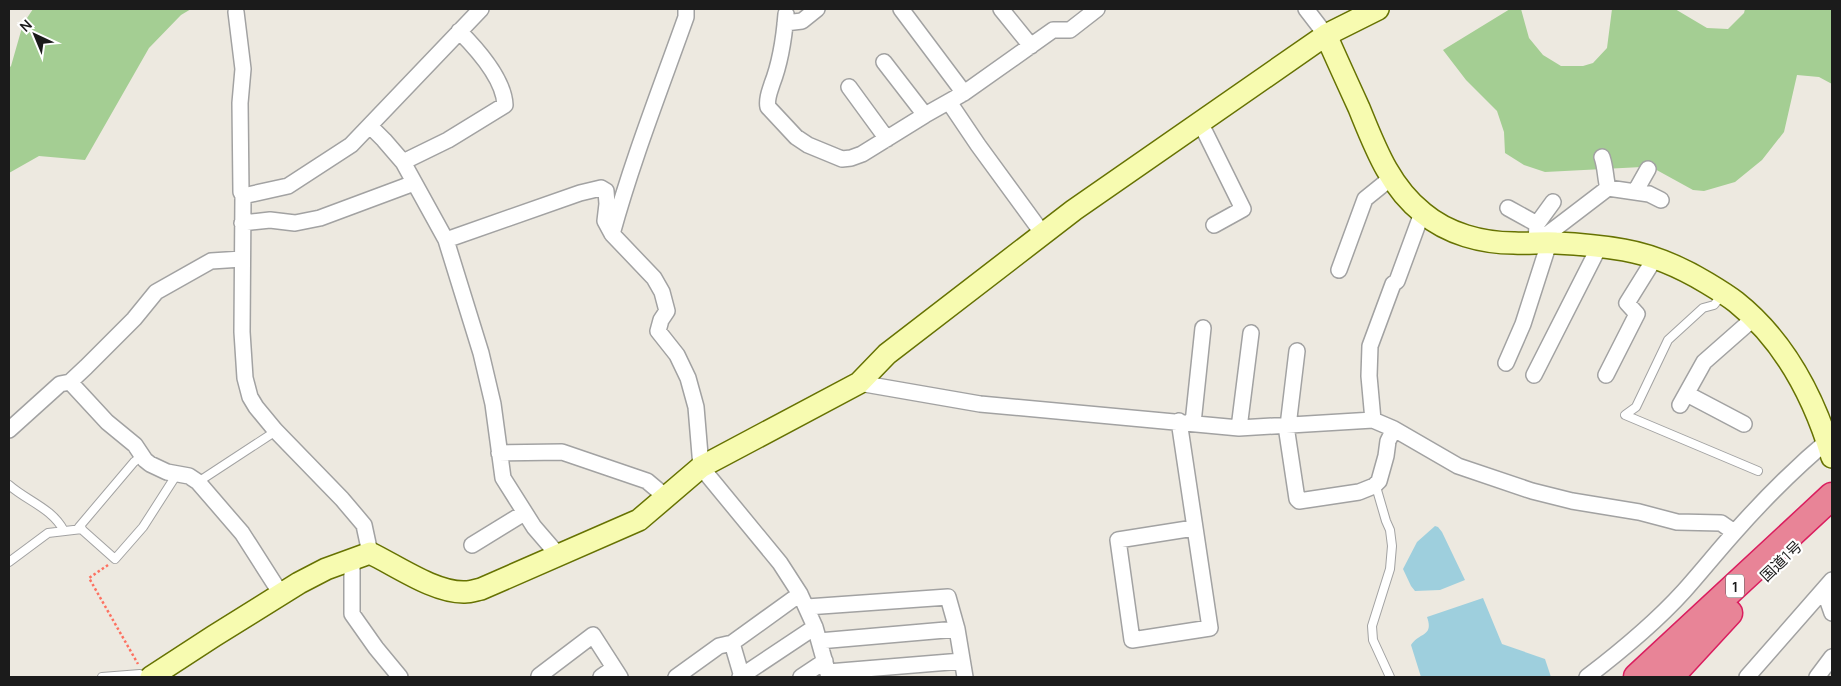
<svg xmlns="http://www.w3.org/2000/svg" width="1841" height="686" font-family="Manrope,'Noto Sans JP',sans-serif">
	<rect width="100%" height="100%" fill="#ede9e0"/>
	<path fill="#a4ce93" d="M33,9H191L181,15L149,48L85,160L39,156L9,173V68L11,66L23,24Z
		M1510,9H1521L1529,38L1543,55L1561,66H1583L1593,63L1607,48L1612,9H1675L1707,28L1728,29L1744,13L1745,9H1832V84L1819,77L1797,75L1784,132L1762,160L1735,182L1704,191L1693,190L1653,168L1642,167L1545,172L1524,165L1505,153L1504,132L1497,111L1466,80L1443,50Z"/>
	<path fill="#9ecfdd" d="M1435,526L1438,527L1442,532L1465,580L1440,590L1415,591L1411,586L1403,569L1417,542Z
		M1483,598L1502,644L1545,659L1551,677H1421L1411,645C1419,632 1434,637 1427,617Z"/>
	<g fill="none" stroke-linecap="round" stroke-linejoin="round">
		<defs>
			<path id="lane" d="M1722,295L1714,305L1703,308L1668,340L1636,407L1625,415L1758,471
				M142,456L134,462L79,527L115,559L143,527L177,474
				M198,482L276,431
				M9,485C27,501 52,508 64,531
				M1374,486L1377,490L1386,521L1390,530L1392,546L1390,569L1372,626L1373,640L1390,677
				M9,562L48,533L82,529
				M102,677L140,674L142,677"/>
			<path id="street" d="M686,9V17C660,90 632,161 612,234L654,278L662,292L667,311L661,320L658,331L677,355L688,378L696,407L701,467L780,563L800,594L815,627L829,677
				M901,9L964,93
				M1001,9L1031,46
				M1306,9L1326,35
				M236,12L243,69L240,103L241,192L243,196L242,332L245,378L250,397L256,407L275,430L342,499L364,525L370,553
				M786,14C784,39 781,61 772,84C770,91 766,99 768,107L796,137L808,145L842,159L851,158L862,154L925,115L964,93L1053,30H1070L1097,9
				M785,23L802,21L817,9
				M884,62L925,115
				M849,87L887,139
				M949,102L978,145L1043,234
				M1200,122L1243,209L1214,225
				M370,126L384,140L403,162L446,240L481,353L493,404L503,478L534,527L559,556
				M1602,157C1606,169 1605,177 1608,188
				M403,162L448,140L505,105C504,79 476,48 459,31
				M1635,192L1648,169
				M243,196L288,186L351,145L481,9
				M1508,208L1537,224L1536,243
				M242,223L270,220L295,223L320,218L414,183
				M1537,224L1553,202
				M446,240L580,193L601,188L606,191L607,204L605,221L612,234
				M1536,243L1608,188L1649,194L1661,200
				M1339,270L1365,199L1391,178
				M1506,363L1523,324L1549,243
				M1534,375L1599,247
				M1606,375L1637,314L1627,303L1655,258
				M70,382L107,422L135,445L145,460L150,464L167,472L189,476L198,482L242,533L281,594
				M859,383L980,404L1239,428L1373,420L1394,429L1458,466L1532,491L1572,501L1639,512L1677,522L1721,523L1734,532
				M1687,394L1744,424
				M1680,405L1704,362L1754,318
				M1373,420L1369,376L1370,346L1393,284L1397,281L1422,213
				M1179,421L1210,628L1132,640L1118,540L1194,528
				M1193,423L1203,328
				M1286,426L1297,499L1299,501L1359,492L1374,486L1379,481L1386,456L1388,441L1394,429
				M1288,426L1297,351
				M1239,428L1251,333
				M9,430L60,384L70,382L86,367L134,319L156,292L211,261L242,259
				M499,453L562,452L647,481L666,497
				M472,545L524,513
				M352,559V614L376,648L400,677
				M1824,590L1832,613
				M807,607L948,597L957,629L965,677
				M819,641L957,629
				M732,643L742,677
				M828,672L962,661
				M539,676L593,635L620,677
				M601,677L614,668
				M676,677L719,646L732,643L800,594
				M740,677L815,627
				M801,677L825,661
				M1587,677C1621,651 1655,623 1684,591C1701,572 1717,552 1734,533C1764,499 1797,466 1832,437
				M1747,677L1832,580
				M1817,677L1832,657"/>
			<path id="secondary" d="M1326,35C1337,60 1348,84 1359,108C1375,147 1389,186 1423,213C1448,234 1482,243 1514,243C1528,244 1542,242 1556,243C1578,244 1601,246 1624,250C1653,255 1682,268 1707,283C1717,289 1727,295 1736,302C1785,341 1814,397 1832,457
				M151,677L214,636L299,583L326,569L370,553C397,566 435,593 465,592C470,592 476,590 481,589L639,520L701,467L859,383L887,354L1074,210L1326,35L1378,9"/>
			<path id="highway" d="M1637,677L1832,496
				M1670,677L1729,613"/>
		</defs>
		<use href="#lane" stroke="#a2a2a2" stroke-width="10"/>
		<use href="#street" stroke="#a2a2a2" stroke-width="18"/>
		<use href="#secondary" stroke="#667202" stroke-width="24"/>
		<use href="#highway" stroke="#da1e5f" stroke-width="29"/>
		<path stroke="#fd7161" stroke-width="2.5" stroke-dasharray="2.5 2.5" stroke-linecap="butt" d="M108,565L89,578L138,664"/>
		<use href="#lane" stroke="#fff" stroke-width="8"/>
		<use href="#street" stroke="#fff" stroke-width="15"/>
		<use href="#secondary" stroke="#f7fbb0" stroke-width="21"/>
		<use href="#highway" stroke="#e88497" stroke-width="26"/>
	</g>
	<g text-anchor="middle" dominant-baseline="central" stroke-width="4.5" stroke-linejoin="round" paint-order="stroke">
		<rect fill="#fff" stroke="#5f5f5f" stroke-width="1" x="1726" y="574.5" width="18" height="23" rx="4"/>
		<g font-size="14" font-weight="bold" fill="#1b1b1b">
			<text x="1735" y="586">1</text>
		</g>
		<g font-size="15" fill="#1b1b1b" stroke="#fff">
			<text transform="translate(1781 561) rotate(-44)">国道1号</text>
		</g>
	</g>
	<rect width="1841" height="686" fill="none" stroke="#1b1b1b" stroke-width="20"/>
	<g transform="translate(35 35) rotate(316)" stroke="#ffffff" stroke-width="4" paint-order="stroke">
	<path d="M0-4L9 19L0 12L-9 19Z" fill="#1b1b1b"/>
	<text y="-8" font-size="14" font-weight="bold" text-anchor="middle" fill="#1b1b1b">N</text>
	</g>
</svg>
